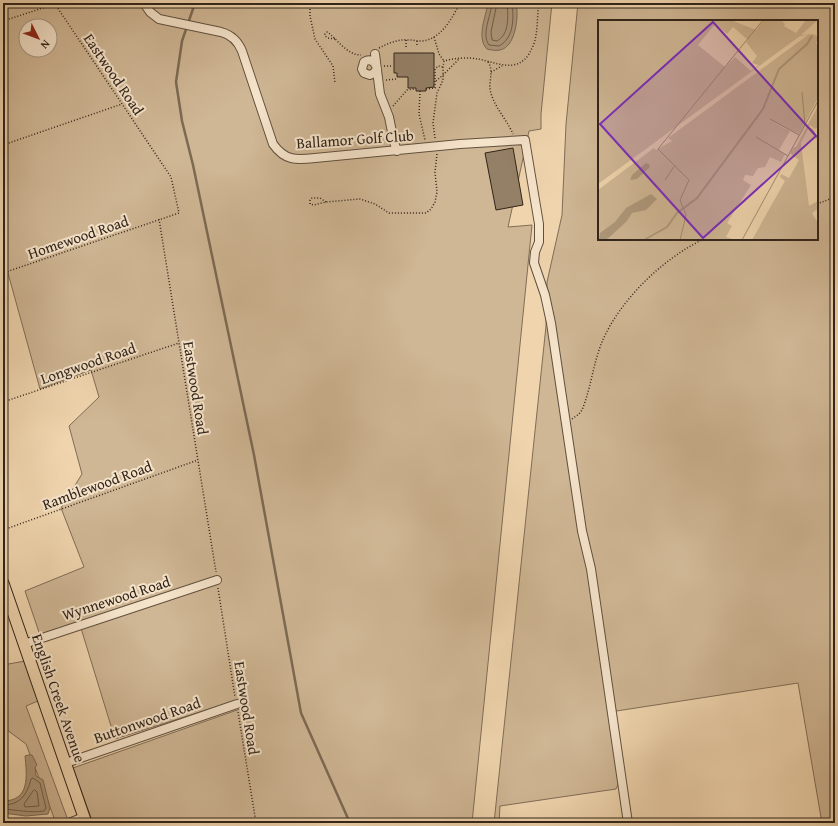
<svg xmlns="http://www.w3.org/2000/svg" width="838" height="826" font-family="'Gentium Book Plus',serif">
	<rect width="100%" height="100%" fill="#efd4ad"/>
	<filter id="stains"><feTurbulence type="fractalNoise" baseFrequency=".005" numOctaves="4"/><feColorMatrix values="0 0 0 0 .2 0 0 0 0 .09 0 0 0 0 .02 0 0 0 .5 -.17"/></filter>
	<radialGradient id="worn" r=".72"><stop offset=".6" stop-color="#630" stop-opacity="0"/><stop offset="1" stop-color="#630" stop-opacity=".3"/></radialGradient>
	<path fill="#cfb694" stroke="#806d57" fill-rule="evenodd" d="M3,3H552L541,114V129L529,131L508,227L532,225L472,823H93L73,768L240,709L238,700L115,739L80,625L41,638L25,591L84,567L61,508L82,474L69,426L99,397L91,370L40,389L3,255ZM26,26H50V50H26Z
		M578,3H835V823H822L798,683L610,712L620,780L616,789L500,806L499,823H494L546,326L547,282L562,215L566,124ZM599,21H817V239H599Z
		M25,661L38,701L26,706L69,823H56L26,744L3,727V665Z"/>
	<path fill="#ae987b" stroke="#7c6a54" d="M488,3H516C519,15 516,47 500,50C496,51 491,50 487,49C476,38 486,16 488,3Z
		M28,755H32L37,765L35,767L36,776L43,780L50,808L48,814L26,816L3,813V801C30,801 27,776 25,756Z"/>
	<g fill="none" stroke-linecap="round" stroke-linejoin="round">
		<path stroke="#705e4a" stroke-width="1" d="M492,3C491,16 481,34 489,45L499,46C514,38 514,18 512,3
			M497,3L491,32L492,40L497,41C510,34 508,15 507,3
			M35,790L37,792L39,806L25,807L24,804L33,791Z
			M3,805C20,805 27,795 31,779L33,778L40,783L46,808L44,811C30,813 17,810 3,809"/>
		<path stroke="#7c6a54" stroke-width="2.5" d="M195,3L182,41L176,82L182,121L193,165L254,455L301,713L350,823"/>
	</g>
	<path fill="#948066" stroke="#31241a" d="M394,53H434V87L426,88V91H416V88H408V77H397V73H394Z
		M513,148L523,205L496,210L485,153Z"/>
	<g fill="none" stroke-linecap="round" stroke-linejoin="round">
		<defs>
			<path id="minor" d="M144,3L150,12L159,19L221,32C232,35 238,41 242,51L273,144C285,161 296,160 315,158L460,144L525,140L539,224V242L535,252L534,263L545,295L551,323L582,531L591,569L628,823
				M375,54L380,94L389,117L394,142L397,151
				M376,66C374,60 369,59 364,62L362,69L364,73L370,75L374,73L377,69
				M24,644L217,580
				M66,763L237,704
				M69,823L84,817"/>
			<path id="major" d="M3,583L86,823"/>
		</defs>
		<use href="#minor" stroke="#60503f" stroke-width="10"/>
		<use href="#major" stroke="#31241a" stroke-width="13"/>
		<path stroke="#31241a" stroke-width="1.5" stroke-dasharray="1 2" stroke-linecap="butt" d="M310,3V16L315,39L333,66L335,83
			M3,21L55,4L171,177L179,213L3,273
			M434,37L439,54L444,61
			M335,39L328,38L325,36V34L327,32L330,34C339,42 348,55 361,55
			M417,41V46
			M406,47V40
			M379,48C389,43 398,39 409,40C413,40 417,41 421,41C441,40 452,18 460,3
			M488,62C494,71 489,80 490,89C493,106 506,118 513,134
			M384,66H391
			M491,72L502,66
			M386,80L396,79
			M436,81L443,75L459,59
			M426,89L435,88V69L438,66L443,67
			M420,91L419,114L425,140
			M393,106L407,90L414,89
			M435,138L433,123L437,93L443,80V67L444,61C454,58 468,57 478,59C496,62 516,74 529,54C531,50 534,45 535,40C538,28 537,15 539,3
			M3,145L122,104
			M326,202L320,198H312L310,200V204L314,205L326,202L360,199L375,204L389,213H426L431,209L435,202L437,192L435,172L437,154
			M817,204L835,197
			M159,219L216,572
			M3,402L179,343
			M572,419L579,414L582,410C591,388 593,364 602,342C619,301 663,258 704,239
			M3,530L198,460
			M218,588L235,697
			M238,712L256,823"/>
		<use href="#minor" stroke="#f5e3ca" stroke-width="8"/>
		<use href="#major" stroke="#efd4ad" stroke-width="11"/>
	</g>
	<g text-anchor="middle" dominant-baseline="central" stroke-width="4" stroke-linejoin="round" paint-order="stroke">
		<g font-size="15" fill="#31241a" stroke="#f5e3ca">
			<text transform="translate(114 74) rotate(56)">Eastwood Road</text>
			<text transform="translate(355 139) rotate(-4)">Ballamor Golf Club</text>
			<text transform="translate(78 237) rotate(-19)">Homewood Road</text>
			<text transform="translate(88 363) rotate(-19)">Longwood Road</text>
			<text transform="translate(196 388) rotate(81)">Eastwood Road</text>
			<text transform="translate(97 485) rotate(-20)">Ramblewood Road</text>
			<text transform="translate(116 598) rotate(-18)">Wynnewood Road</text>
			<text transform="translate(59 698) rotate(71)">English Creek Avenue</text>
			<text transform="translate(247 708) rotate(81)">Eastwood Road</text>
			<text transform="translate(147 720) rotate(-19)">Buttonwood Road</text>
		</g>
	</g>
	<g transform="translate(598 20)">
		<rect width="220" height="220" fill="#efd4ad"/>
		<path d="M0,0H133L158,10L166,0H183L187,4L186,6L198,13L208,0H220L203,15L215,14L220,17L218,24L220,25V78L201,114L171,100L192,111L181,130L187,134L183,142L172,137L167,147L160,148L155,156L147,155L145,160L153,165L129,203L134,206L128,217L137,220H0V170L56,128L58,130L74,121L70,118L210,15L202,16L0,164ZM117,4L129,14L135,7L150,20L148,22L159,36L154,43L161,45L153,51L137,37L127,47L100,25ZM220,86V107L217,109L212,105L203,123L211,186L220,181V189L214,193L220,203V220H154L187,161L182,157L183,154L191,158L201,140L192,133L196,127H198Z" fill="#cfb694" fill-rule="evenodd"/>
		<path d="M48,143L52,145L51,148L39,159L32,160L34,155ZM53,174L59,179L48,190L34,193L29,201L16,213L8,220H1L2,213L17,202L28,188Z" fill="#ae987b"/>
		<path fill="none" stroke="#ae987b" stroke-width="2" d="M46,220L69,207L79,193L99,178L165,89L181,49L209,24L214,16"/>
		<path fill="none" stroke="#a38e72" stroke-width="1" d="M204,72L207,105L215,110L220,120M172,99L201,115M158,117L190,136M67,160L77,145M82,220L88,195L82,180L91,160L60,129L165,0M144,220L220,81"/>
		<path fill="#7b2cbf" fill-opacity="0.15" stroke="#7b2cbf" stroke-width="2" d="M115,2L218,116L105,218L2,104Z"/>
		<rect width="220" height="220" fill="none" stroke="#31241a" stroke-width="2"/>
	</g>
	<rect width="838" height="826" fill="none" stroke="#efd4ad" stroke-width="16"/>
	<rect x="4" y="4" width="830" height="818" fill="none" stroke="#31241a" stroke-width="2"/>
	<rect x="8" y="8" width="822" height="810" fill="none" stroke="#31241a"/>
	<g transform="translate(38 38) rotate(132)"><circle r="19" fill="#f5e3ca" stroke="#a79784"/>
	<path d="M0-3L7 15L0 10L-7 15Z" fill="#8f2418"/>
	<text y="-6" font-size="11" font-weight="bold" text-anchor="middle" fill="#31241a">N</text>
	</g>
	<rect width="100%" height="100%" filter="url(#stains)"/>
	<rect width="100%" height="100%" fill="url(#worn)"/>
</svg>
